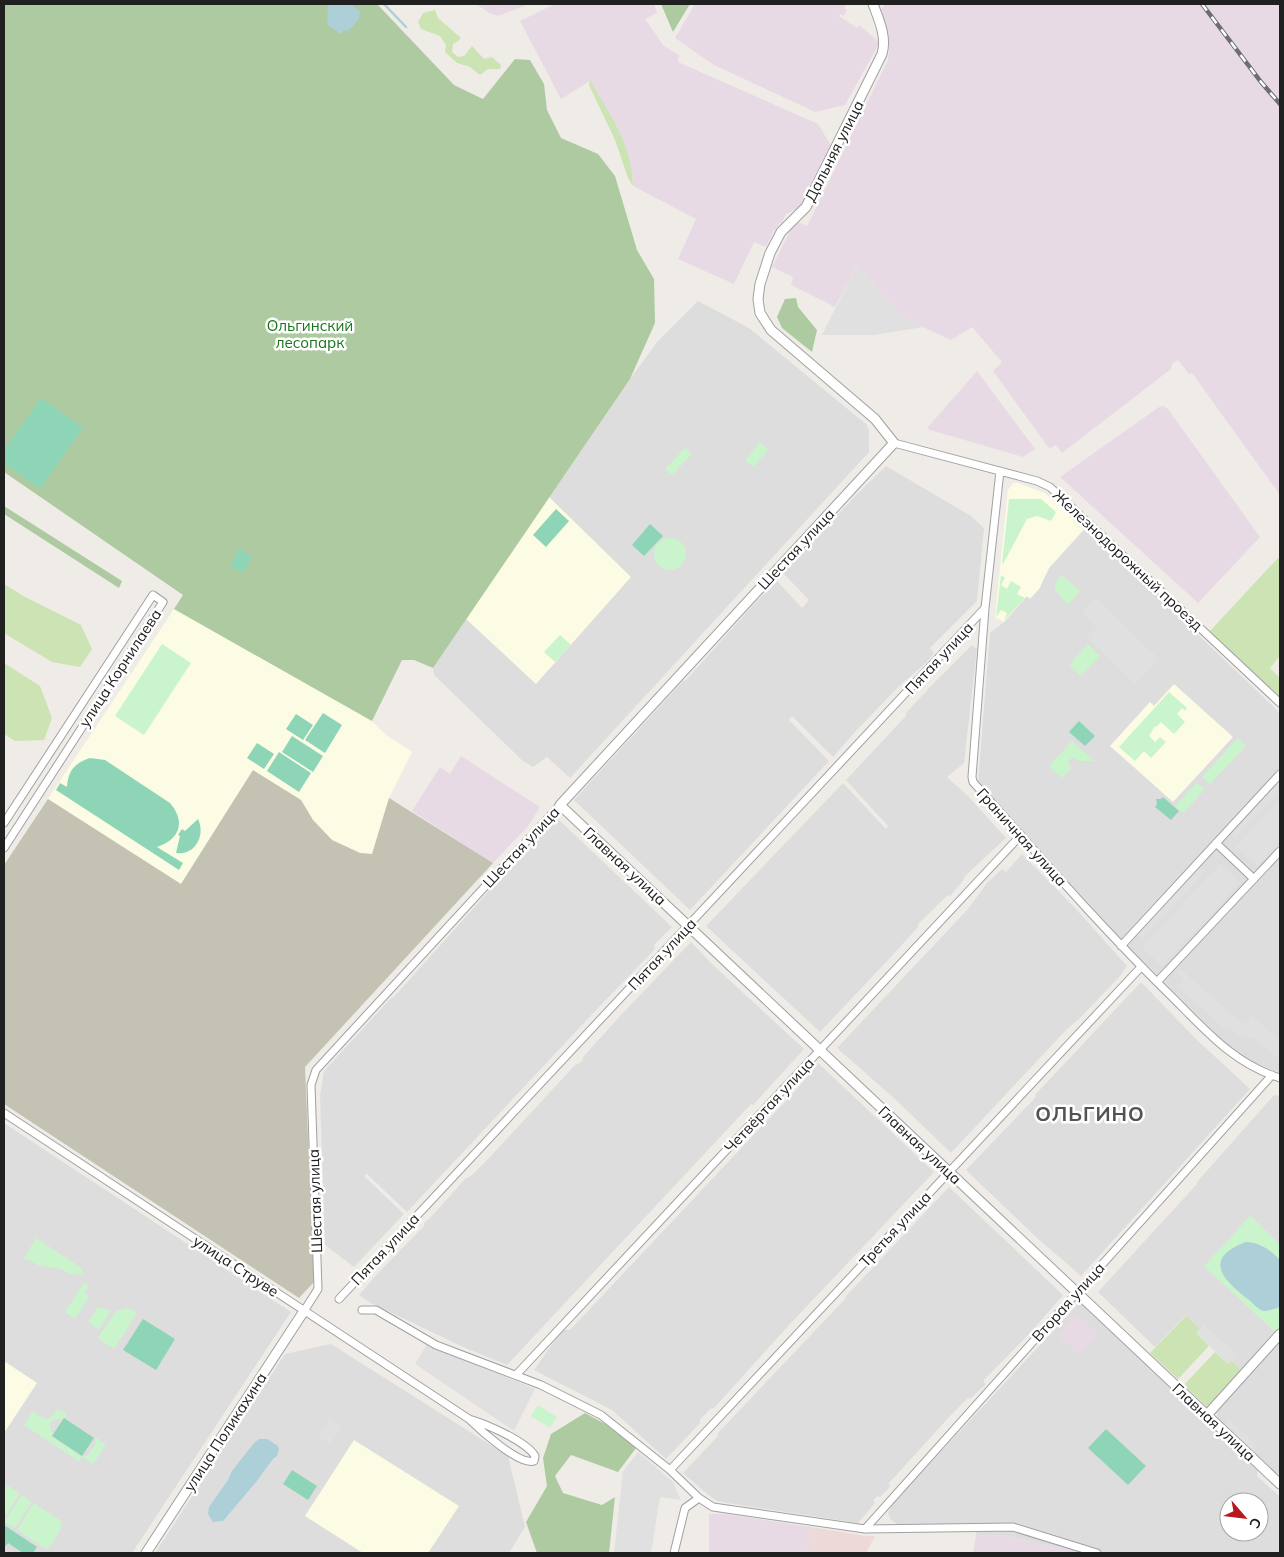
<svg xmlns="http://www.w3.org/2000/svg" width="1284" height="1557" font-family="Mulish,sans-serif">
	<rect width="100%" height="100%" fill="#efece7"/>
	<path fill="#dedddd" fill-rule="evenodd" d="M698,301L749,328L866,424L869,430V452L570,778L547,757L533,767L523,761L434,675L433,668L630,379L658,341Z
		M886,466L971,516L984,528L977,601L930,648L934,653L926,663L899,686L854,733L833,757L792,716L789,720L829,761L690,910L574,800L682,682L687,679L754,604L777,581L802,608L809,600L783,573L859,492Z
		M1086,528L1280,713V1073L1248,1060L1225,1043L1121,939L978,782L990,633L1004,622L1027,596L1030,598L1039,589L1049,568Z
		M972,645L977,649L964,763L947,777L968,796L1006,838L965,876L963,881L950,896L948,895L918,924L919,926L889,959L820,1032L706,926L843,783L886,829L888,826L846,780L903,719L906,716L905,714L932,685Z
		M557,818L672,927L654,945L655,949L596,1010L407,1212L367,1174L364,1176L404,1214L354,1267L325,1245L320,1095L324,1071L392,997L393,998L496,883Z
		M1022,854L1076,909L1127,966L1120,976L1079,1019L1066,1030L951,1153L895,1099L837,1048L968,909L987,883L1002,869L1006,872Z
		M691,942L714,966L804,1049L753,1105L751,1104L507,1365L463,1347L371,1303L359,1295L378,1273L424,1226V1223L431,1217L465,1179L471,1176L489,1158L576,1064L580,1063L583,1059V1057L620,1016Z
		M1141,982L1197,1040L1250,1089L1081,1276L1036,1237L966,1170L1036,1097L1035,1095Z
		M818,1063L934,1172L790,1324L714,1408L710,1409L700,1420V1423L666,1459L612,1410L534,1370L562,1330H570L798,1088Z
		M1274,1095L1280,1096V1245L1250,1216L1276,1333L1242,1371L1231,1360L1236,1355L1204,1325L1200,1329L1185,1316L1155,1347L1098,1292L1197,1184V1182Z
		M4,1123L291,1312L132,1553H4Z
		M949,1187L1063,1295L1030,1333L983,1381L986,1384L970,1399L968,1398L951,1415L889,1483L890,1487L880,1497L878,1496L873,1500L875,1503L858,1523L727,1503L717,1501L706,1493L683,1473L718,1436L717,1434L846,1298L845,1297Z
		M1080,1302L1226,1439L1229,1445L1258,1469L1257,1476L1280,1497V1553H1083L1079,1550L1060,1547L1056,1548L1008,1536L976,1535L977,1523L904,1525L897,1524L890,1519L888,1513L893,1503ZM1229,1502H1259V1532H1229Z
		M1280,1340V1475L1269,1468L1255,1455L1228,1420L1226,1427L1218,1420L1217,1413L1218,1409Z
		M331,1344L508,1456L525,1527L509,1553H155L285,1354Z"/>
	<path fill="#eed9d9" d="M811,1527L866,1536H875L866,1553H807Z"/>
	<path fill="#e7dae5" d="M476,4H530L498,16L489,13Z
		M555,4H654L657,13L645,19L664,46L679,55L678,62L818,124L832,147L801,207L786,214L781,224L779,223L776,230H774L766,247L754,242L734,284L678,259L696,219L633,186V178L590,81L561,99L520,21Z
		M695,4H846L844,8L847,10L843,16L840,14L839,16L857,28L859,25L878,41L879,44L845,105L815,112L714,65L675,38Z
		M885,4H1280V495L1192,373L1189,374L1178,360L1172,364L1171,369L1062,453L1056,445L1051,448L1048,447L993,371L1002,362L972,327L951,340L927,329L897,312L857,265L835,307L791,285L793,277L772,267L795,221L807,226L888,60L889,49L887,41L889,38L880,11Z
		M977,371L1035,449L1023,457L930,430L927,428Z
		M1163,406L1168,409L1260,537L1198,603L1060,477L1159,407Z
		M461,756L540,807L529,825L493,863L412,811L440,767L450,774Z
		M1077,1314L1098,1334L1079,1355L1058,1335Z
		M709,1514H726L811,1527L807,1553H709Z
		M976,1535L1008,1536L1056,1548L1060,1547L1079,1550L1083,1553H973Z"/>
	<path fill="#fcfbe4" d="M1013,483H1018L1045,493L1083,530L1049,568L1039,589L1030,599L1027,596L1004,622L995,617L1008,490Z
		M549,497L631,577L536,684L466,619Z
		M174,609L372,721L386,735L412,752L389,798L372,854L360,853L332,840L313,820L301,800L253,770L181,884L48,799Z
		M1174,684L1233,737L1173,802L1110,746L1150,702L1154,706Z
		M4,1361L37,1383L4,1433Z
		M354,1440L459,1506L428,1553H363L305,1516Z"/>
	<path fill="#c3c2b3" d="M253,770L301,800L313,820L332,840L360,853L372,854L389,798L493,863L305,1067L314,1282L299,1298L4,1104V865L48,799L181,884Z"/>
	<path fill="#cce3b3" d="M435,10L438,18L461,38L457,42L453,44L452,52L458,57L464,56L472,46L484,59L492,57L501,65L500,69H488L480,75L470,67L457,63L445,52L446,45L440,36L421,29L418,22L423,13Z
		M590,80C610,115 632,144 633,186L628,178L615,140L589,85Z
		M1280,558V656L1270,668L1280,678V698L1210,631L1277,559Z
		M4,584L25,597L81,625L92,649L80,667L52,662L4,633Z
		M4,663L40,686L52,718L44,740L15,741L4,734Z
		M1186,1316L1200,1329L1196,1333L1209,1346L1178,1379L1150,1353Z
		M1215,1352L1227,1363L1231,1360L1242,1371L1215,1401L1207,1407L1184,1385Z"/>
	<path fill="#aecaa1" d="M4,4H377L454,85L483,99L515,59L530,60L544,84L547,110L561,138L598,154L615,176L637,250L654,279L655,323L630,379L433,668L414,660H402L372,721L174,609L183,595L4,472Z
		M661,4H690L673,32Z
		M796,298L798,307L817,330L812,352L782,328L777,317L785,299Z
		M4,506L122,581L119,588L4,514Z
		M585,1413L609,1426L636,1448L618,1472L571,1455L555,1476L563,1493L602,1505L615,1497L609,1553H537L526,1522L547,1486L543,1458L551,1434Z"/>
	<path fill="#caf4cc" d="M760,442L768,450L753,467L745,460Z
		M685,448L692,454L672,475L665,469Z
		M1009,499H1041L1056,512L1051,521L1037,516L1027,519L1003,564L1002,563Z
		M654 554a16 16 0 1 1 32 0a16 16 0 1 1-32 0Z
		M1001,575L1005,578L1001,585L1007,589L1011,581L1021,587L1017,594L1025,598L1004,621L1007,613L1001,610L996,617Z
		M1062,575L1080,591L1068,605L1055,590V583Z
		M560,635L571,645L555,662L544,652Z
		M162,644L191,663L144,735L115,716Z
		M1088,644L1100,656L1081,676L1069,665Z
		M1169,692L1187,708L1185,711L1182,708L1177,714L1185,722L1174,734L1161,722L1156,727L1155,726L1149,736L1155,742L1160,737L1166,742L1151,758L1144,751L1135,761L1119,747Z
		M1238,738L1246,746L1210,784L1202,777Z
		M1072,741L1094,761H1078L1074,758H1071L1068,762L1071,768L1062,778L1049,766Z
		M1197,783L1205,789L1183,813L1175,806Z
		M1250,1216L1280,1245V1329L1276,1333L1204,1266Z
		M36,1238L80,1267L84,1275L71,1274L59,1268L40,1266L29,1260H23Z
		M84,1283L89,1286L84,1293L89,1297L75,1319L65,1312Z
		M98,1308H102L111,1311L99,1330L88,1322Z
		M127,1308L137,1313L114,1349L98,1338L116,1311Z
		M538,1405L557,1417L550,1428L531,1416Z
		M58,1409L67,1414L63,1419H55L51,1422L50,1427L53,1434L52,1437L82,1457L88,1455L96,1444L95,1437L106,1445L93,1464L82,1457L79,1461L24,1425L33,1411L38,1415L46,1419L50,1418Z
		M4,1483L20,1494L4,1518Z
		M22,1495L32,1502L15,1528L4,1522Z
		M34,1503L61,1521L62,1527L49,1548H44L17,1530Z"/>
	<path fill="#8ed5b7" d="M41,398L83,428L40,489L4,463V450Z
		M556,509L569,521L546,547L533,535Z
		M650,524L663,536L644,556L632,545Z
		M239,549L252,556L243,573L230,566Z
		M323,713L342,725L325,753L305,740Z
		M296,714L313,725L303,740L286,729Z
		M1079,721L1095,736L1085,746L1069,732Z
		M292,736L323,756L313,772L282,752Z
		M257,743L274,754L264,769L247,758Z
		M279,752L311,773L299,792L267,771Z
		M90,758L105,760L170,803C186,822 180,839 157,847L183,863L179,870L56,790L60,783L67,787C68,770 75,763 90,758Z
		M1163,797L1179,811L1171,820L1155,807L1157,804L1156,799H1161Z
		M198,819C206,835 195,856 176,853L180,836L178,835L182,829L185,831Z
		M143,1319L175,1339L156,1370L123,1350Z
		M64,1418L94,1438L82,1456L52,1436Z
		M1106,1429L1146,1466L1128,1485L1088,1448Z
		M292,1470L317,1486L308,1500L283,1484Z
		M4,1525L37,1547L33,1553H23L8,1543L4,1548Z"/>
	<path fill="#e0e0e0" d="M857,265L897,312L924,327L874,335H822Z
		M1096,598L1159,659L1135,684L1087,637L1097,627L1081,612Z
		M1280,778V790L1235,839L1229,833Z
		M1280,799V841L1257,866L1236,846Z
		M1220,864L1240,883L1162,966L1142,947Z
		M1200,867L1205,872L1142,939L1136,934Z
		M1180,969L1244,1025L1252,1016L1280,1040V1053L1277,1057L1255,1039L1237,1035L1231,1027L1225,1029L1178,987L1183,980L1177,971Z
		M1204,1325L1236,1355L1228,1364L1196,1333Z
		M427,1344L535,1389L514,1431L415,1364Z
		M329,1419L341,1427L330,1444L318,1436Z
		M1228,1419L1254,1442L1255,1455L1226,1427Z
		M638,1452L673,1482L681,1500L660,1497L651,1553H614L623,1471Z"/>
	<path fill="#adcfd7" d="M328,4H351L360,12L359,19L348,31L344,30L341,34L327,25Z
		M1246,1242C1259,1242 1272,1251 1280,1260V1307C1276,1308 1269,1311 1265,1311C1259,1311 1253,1303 1249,1300C1221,1279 1203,1258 1246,1242Z
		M259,1439H267L278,1446L279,1450L277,1456L273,1459L256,1482L223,1521L213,1522L208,1514L209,1507L228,1480L232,1471L254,1443Z"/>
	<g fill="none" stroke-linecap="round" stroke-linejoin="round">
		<path stroke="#adcfd7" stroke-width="2.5" d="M384,4L406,27"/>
		<defs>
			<path id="minor" d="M894,443L1037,481L1050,487L1280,703
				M1000,471L985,608L972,777L973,782C1037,853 1099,925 1167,992C1202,1026 1231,1063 1280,1078
				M4,823L153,595L163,602L4,848
				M1216,843L1254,879
				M1121,946L1280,774
				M1157,982L1280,851
				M4,1113L469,1419
				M339,1299L985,608
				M362,1310H376L436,1345L541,1385L601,1415L670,1470L699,1498L713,1507L865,1529L1013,1527L1097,1553
				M304,1311L318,1289L311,1085L316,1070L560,805
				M516,1375L1021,835
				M469,1419C486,1424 526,1441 535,1456L534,1461C520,1466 480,1430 469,1419Z
				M670,1470L1141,967
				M865,1529L1272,1075
				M674,1553L685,1508L699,1498"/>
			<path id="tertiary" d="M873,4C879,20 887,37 882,54L806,207L781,232L770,253L760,284L758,299L760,313L771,330L875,419L894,443L560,805L1280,1484
				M1207,1415L1280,1334
				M146,1553L304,1311"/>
		</defs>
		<use href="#minor" stroke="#a1a1a1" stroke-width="9"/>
		<use href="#tertiary" stroke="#a1a1a1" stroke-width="11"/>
		<use href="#minor" stroke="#fff" stroke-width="7"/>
		<use href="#tertiary" stroke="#fff" stroke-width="9"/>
		<defs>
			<path id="rail" d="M1202,4L1261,82L1280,104"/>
		</defs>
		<use href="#rail" stroke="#6e6e6e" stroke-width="4.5"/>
		<use href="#rail" stroke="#fff" stroke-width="2.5" stroke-dasharray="8" stroke-linecap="butt"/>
	</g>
	<g text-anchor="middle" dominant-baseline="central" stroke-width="5" stroke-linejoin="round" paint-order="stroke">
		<g font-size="15" fill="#202020" stroke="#fff">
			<text transform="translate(834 151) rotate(-63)">Дальняя улица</text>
			<text transform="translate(796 549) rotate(-47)">Шестая улица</text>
			<text transform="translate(1128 560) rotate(43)">Железнодорожный проезд</text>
			<text transform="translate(939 658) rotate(-47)">Пятая улица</text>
			<text transform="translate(120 668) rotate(-57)">улица Корнилаева</text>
			<text transform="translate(1022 837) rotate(48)">Граничная улица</text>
			<text transform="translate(521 847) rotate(-47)">Шестая улица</text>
			<text transform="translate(625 866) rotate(43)">Главная улица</text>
			<text transform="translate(662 954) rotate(-47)">Пятая улица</text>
			<text transform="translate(769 1105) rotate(-47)">Четвёртая улица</text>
			<text transform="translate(920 1145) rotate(43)">Главная улица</text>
			<text transform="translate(315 1201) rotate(-92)">Шестая улица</text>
			<text transform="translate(895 1229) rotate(-47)">Третья улица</text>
			<text transform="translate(385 1249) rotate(-47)">Пятая улица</text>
			<text transform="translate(236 1266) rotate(33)">улица Струве</text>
			<text transform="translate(1068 1302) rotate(-48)">Вторая улица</text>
			<text transform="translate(1214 1422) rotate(43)">Главная улица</text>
			<text transform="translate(225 1432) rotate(-57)">улица Поликахина</text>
		</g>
		<g font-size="15" fill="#19731d" stroke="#fff">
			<text x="310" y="325">Ольгинский<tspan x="310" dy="17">лесопарк</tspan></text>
		</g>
		<g font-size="20" font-weight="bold" letter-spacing="1" fill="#535353" stroke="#fff">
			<text x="1090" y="1113">ОЛЬГИНО</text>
		</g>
	</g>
	<rect width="1284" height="1557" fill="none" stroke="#202020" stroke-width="10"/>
	<g transform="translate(1244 1517) rotate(118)"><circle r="24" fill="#ffffff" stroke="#a6a6a6"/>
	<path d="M0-4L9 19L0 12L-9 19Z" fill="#b8171d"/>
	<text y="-8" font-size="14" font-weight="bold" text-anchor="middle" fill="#202020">С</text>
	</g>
</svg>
